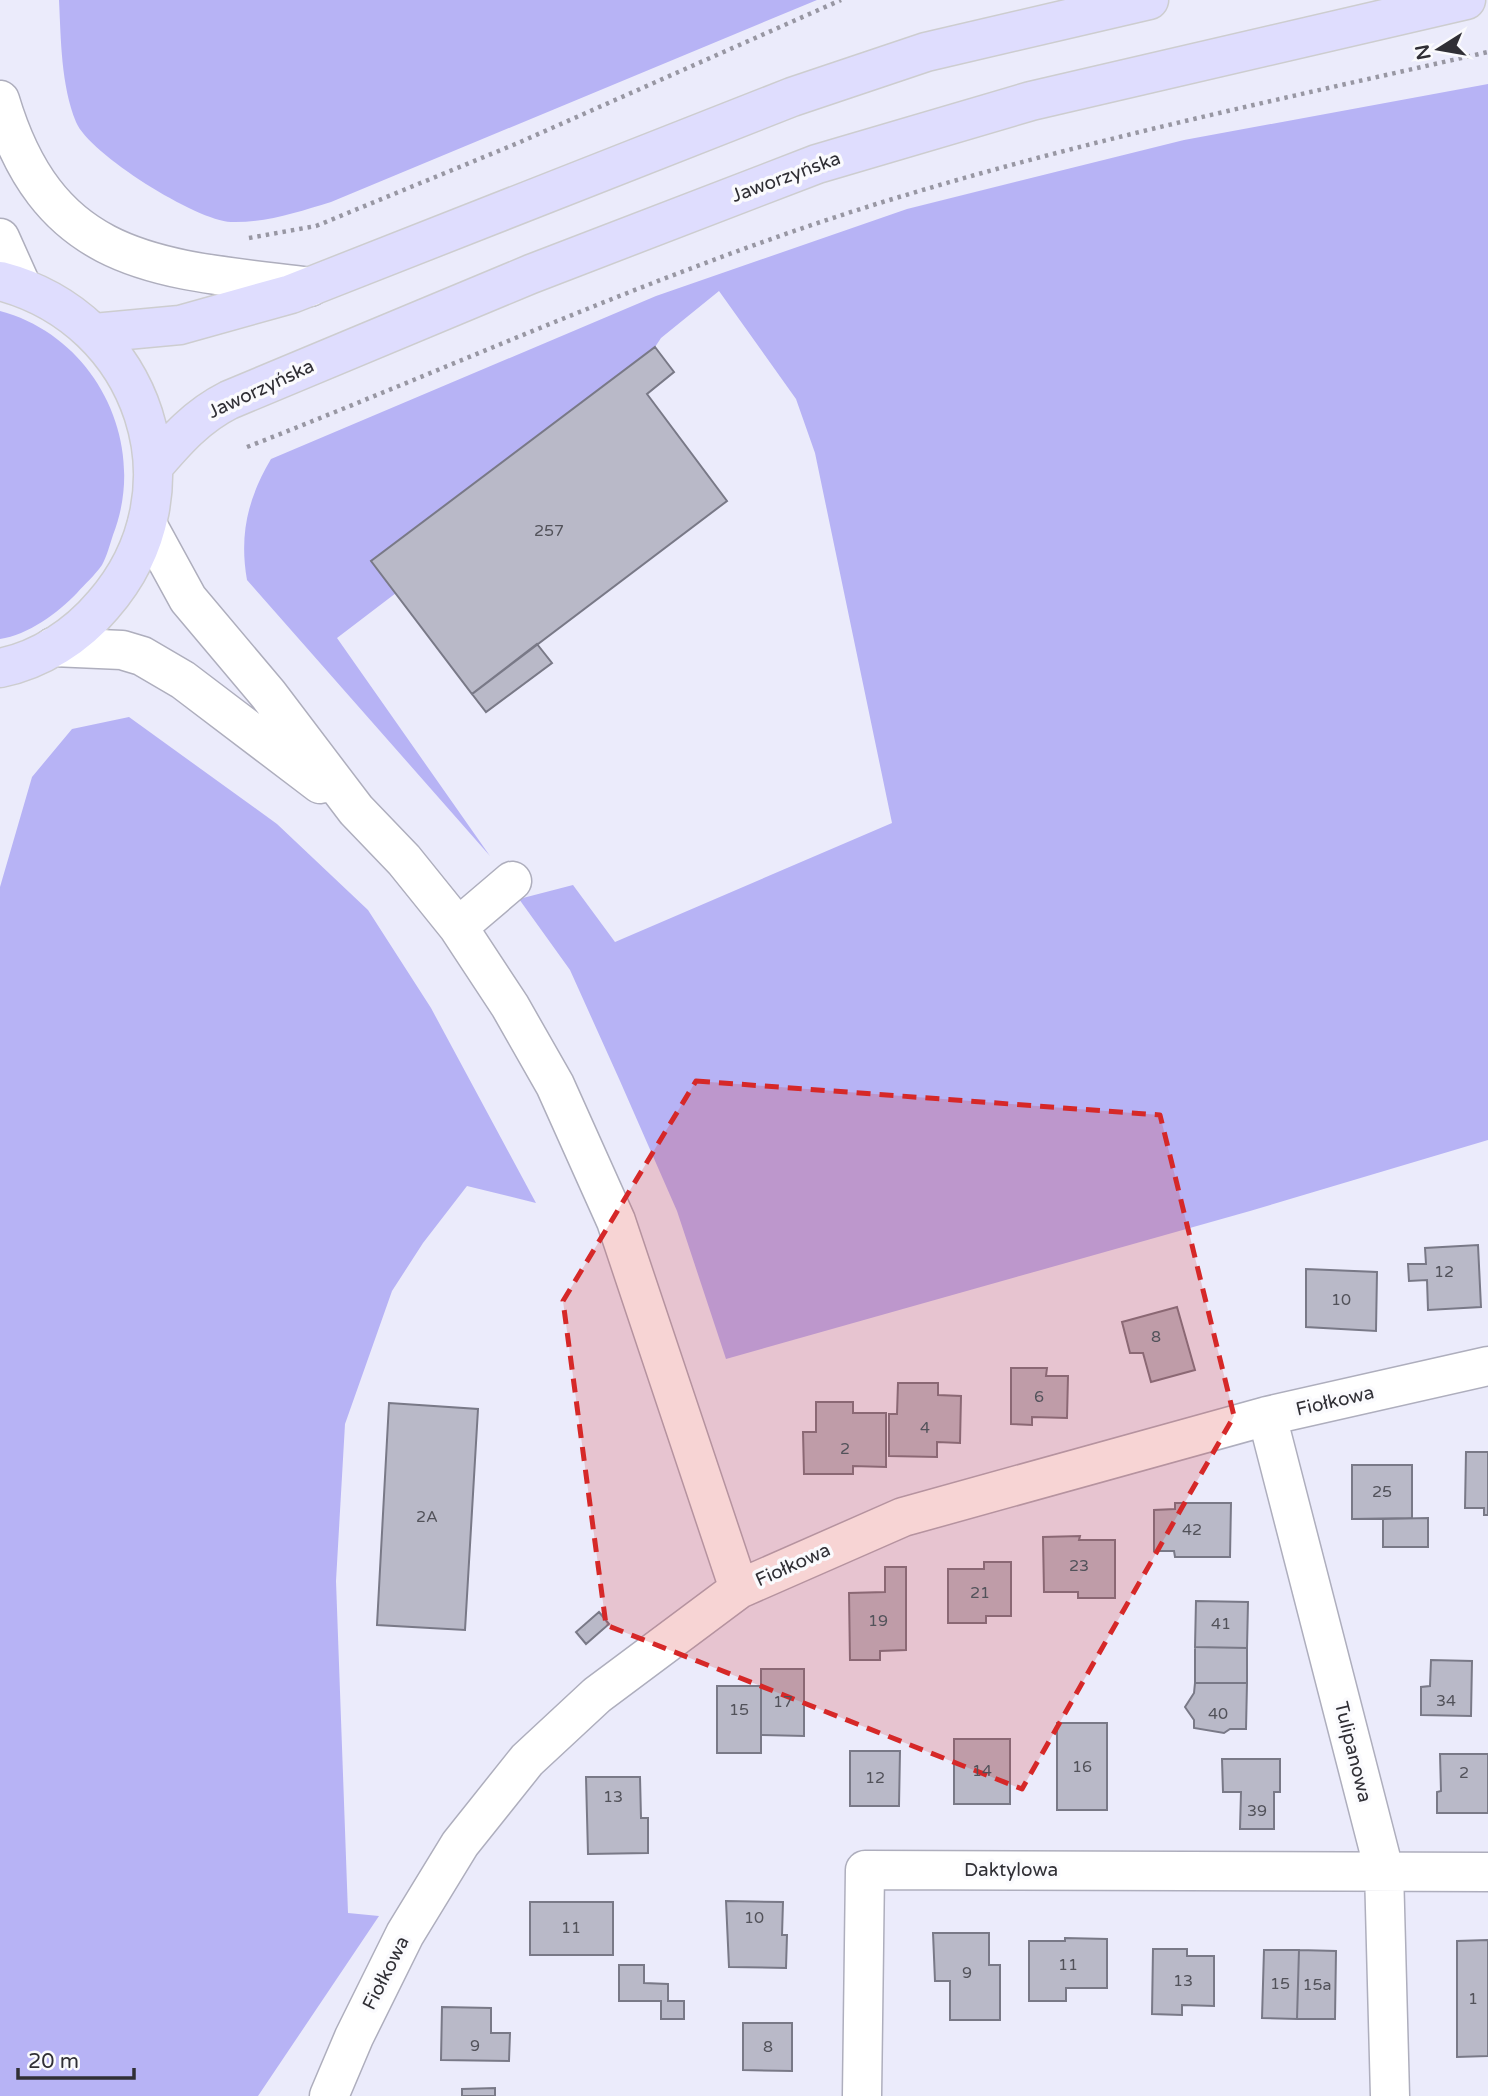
<svg xmlns="http://www.w3.org/2000/svg" width="1488" height="2096" font-family="'Varela Round',sans-serif">
	<rect width="100%" height="100%" fill="#ebebfb"/>
	<path fill="#b7b3f5" d="M59,0H817L331,202C298,212 266,223 231,222C197,221 89,154 76,122C61,85 61,40 59,0Z
		M1488,84V1140L1250,1211L726,1359L677,1211L620,1081L570,970L519,899L573,885L615,942L892,823L815,453L796,399L719,291L661,338L655,347L372,561L396,593L337,638L490,856L247,580C239,534 248,498 271,459L656,296L907,209L1184,140Z
		M0,311C95,336 149,443 113,535C110,544 107,556 102,565C95,575 85,584 77,593C58,613 28,635 0,639Z
		M129,717L277,824L368,910L431,1008L536,1203L467,1186L423,1243L392,1291L345,1424L336,1581L348,1913L379,1916L258,2096H0V887L32,777L72,729Z"/>
	<path fill="#b9b9c8" stroke="#797987" stroke-width="2" d="M655,347L674,372L647,394L727,501L472,694L371,561Z
		M537,644L552,663L486,712L472,694Z
		M1478,1245L1481,1307L1428,1310L1427,1280L1409,1281L1408,1264H1426L1425,1248Z
		M1306,1269L1377,1272L1376,1331L1306,1327Z
		M1177,1307L1195,1370L1151,1382L1143,1353H1130L1122,1322Z
		M1011,1368H1047L1046,1376H1068L1067,1418L1032,1417V1425L1011,1424Z
		M898,1383H938V1395L961,1396L960,1443L937,1442V1457L889,1456V1414H897Z
		M816,1402H853V1413H886V1467L853,1466V1474H804L803,1432H816Z
		M389,1403L478,1409L465,1630L377,1625Z
		M1466,1452H1488V1515H1484V1508H1465Z
		M1352,1465H1412V1518L1352,1519Z
		M1175,1503H1231L1230,1557H1175L1174,1551H1154V1510L1175,1509Z
		M1428,1518V1547H1383V1519Z
		M1080,1536L1079,1540H1115V1598H1078V1592H1044L1043,1537Z
		M984,1562H1011V1616H986V1623H948V1569H984Z
		M885,1567H906V1650L880,1651V1660H850L849,1593L885,1592Z
		M1196,1601L1248,1602L1247,1648L1195,1647Z
		M599,1612L609,1624L586,1644L576,1632Z
		M1195,1647L1247,1648V1683H1195Z
		M1431,1660L1472,1661L1471,1716L1421,1715V1687L1430,1686Z
		M761,1669H804V1736L761,1735Z
		M1195,1683H1247L1246,1729H1230L1224,1733L1194,1728V1720L1185,1707L1194,1693Z
		M717,1686H761V1753H717Z
		M1057,1723H1107V1810H1057Z
		M954,1739H1010V1804H954Z
		M850,1751H900L899,1806H850Z
		M1440,1754H1488V1813H1437V1792L1441,1791Z
		M1222,1759H1280V1792H1274V1829H1240L1241,1792H1223Z
		M586,1777H640L641,1818H648V1853L588,1854Z
		M726,1901L783,1902L782,1935H787L786,1968L729,1967Z
		M530,1902H613V1955H530Z
		M933,1933H989V1965H1000V2020H950V1981H935Z
		M1065,1938L1107,1939V1988H1066V2001H1029V1941H1065Z
		M1488,1940V2056L1457,2057V1941Z
		M1153,1949H1187V1956H1214V2006L1182,2005V2015L1152,2014Z
		M1264,1950H1299L1297,2019L1262,2018Z
		M1299,1950L1336,1951L1335,2019H1297Z
		M619,1965H644V1983L668,1984V2001H684V2019H661V2001H619Z
		M442,2007L491,2008V2033H510L509,2061L441,2060Z
		M743,2023H792V2071L743,2070Z
		M495,2088V2096H462V2089Z"/>
	<g fill="none" stroke-linecap="round" stroke-linejoin="round">
		<defs>
			<path id="minor" d="M0,100C50,268 160,268 310,287
				M0,238L22,287
				M147,524L188,599L268,694L356,810L404,860L458,927L510,1006L555,1085L616,1221L739,1589
				M53,647L122,650L142,656L183,680L320,784
				M458,927L512,881
				M1267,1416L1384,1870L1390,2096
				M329,2096L354,2037L405,1934L460,1844L527,1760L597,1695L739,1589L903,1517L1267,1416L1488,1366
				M862,2096L865,1870L1488,1872"/>
			<path id="major" d="M0,281C145,319 203,491 103,605C77,636 40,660 0,668
				M94,333L180,325L291,294L792,97L926,52L1149,0
				M153,467C176,440 197,416 229,400L531,274L817,164L1031,101L1466,0"/>
		</defs>
		<use href="#minor" stroke="#aeaebd" stroke-width="41"/>
		<use href="#major" stroke="#cdcdcf" stroke-width="41"/>
		<path stroke="#9897a3" stroke-width="4.5" stroke-dasharray="3.5 5" stroke-linecap="butt" d="M249,238L316,226L518,143L841,0
			M247,447C463,363 674,265 896,198C1090,139 1290,97 1488,52"/>
		<use href="#minor" stroke="#fff" stroke-width="38"/>
		<use href="#major" stroke="#dfddfe" stroke-width="38"/>
	</g>
	<path fill="#d62828" fill-opacity="0.2" stroke="#d62828" stroke-width="5" stroke-dasharray="14 9" stroke-linejoin="round" d="M696,1081L1160,1115L1234,1416L1022,1789L606,1625L563,1301Z"/>
	<g text-anchor="middle" dominant-baseline="central" stroke-width="7" stroke-linejoin="round" paint-order="stroke">
		<g font-size="16" fill="#52525a">
			<text x="549" y="531">257</text>
			<text x="1444" y="1272">12</text>
			<text x="1341" y="1300">10</text>
			<text x="1156" y="1337">8</text>
			<text x="1039" y="1397">6</text>
			<text x="925" y="1428">4</text>
			<text x="845" y="1449">2</text>
			<text x="1382" y="1492">25</text>
			<text x="427" y="1517">2A</text>
			<text x="1192" y="1530">42</text>
			<text x="1079" y="1566">23</text>
			<text x="980" y="1593">21</text>
			<text x="878" y="1621">19</text>
			<text x="1221" y="1624">41</text>
			<text x="1446" y="1701">34</text>
			<text x="783" y="1702">17</text>
			<text x="739" y="1710">15</text>
			<text x="1218" y="1714">40</text>
			<text x="1082" y="1767">16</text>
			<text x="982" y="1771">14</text>
			<text x="1464" y="1773">2</text>
			<text x="875" y="1778">12</text>
			<text x="613" y="1797">13</text>
			<text x="1257" y="1811">39</text>
			<text x="754" y="1918">10</text>
			<text x="571" y="1928">11</text>
			<text x="1068" y="1965">11</text>
			<text x="967" y="1973">9</text>
			<text x="1183" y="1981">13</text>
			<text x="1280" y="1984">15</text>
			<text x="1317" y="1985">15a</text>
			<text x="1473" y="1999">1</text>
			<text x="475" y="2046">9</text>
			<text x="768" y="2047">8</text>
		</g>
		<g font-size="19" fill="#302f35" stroke="#fafafd">
			<text transform="translate(786 177) rotate(-20)">Jaworzyńska</text>
			<text transform="translate(261 389) rotate(-25)">Jaworzyńska</text>
			<text transform="translate(1335 1401) rotate(-13)">Fiołkowa</text>
			<text transform="translate(793 1565) rotate(-24)">Fiołkowa</text>
			<text transform="translate(1353 1752) rotate(76)">Tulipanowa</text>
			<text x="1011" y="1870">Daktylowa</text>
			<text transform="translate(386 1973) rotate(-63)">Fiołkowa</text>
		</g>
	</g>
	<g transform="translate(1439 49) rotate(259)" stroke="#fafafd" stroke-width="5" paint-order="stroke">
	<path d="M0-5L12 26L0 18L-12 26Z" fill="#302f35"/>
	<text y="-10" font-size="19" font-weight="bold" text-anchor="middle" fill="#302f35">N</text>
	</g>
	<path d="M18 2068v10h116v-10" fill="none" stroke="#302f35" stroke-width="3.5"/>
	<text x="28" y="2068" font-size="21" fill="#302f35" stroke="#fafafd" stroke-width="5" paint-order="stroke">20 m</text>
</svg>
